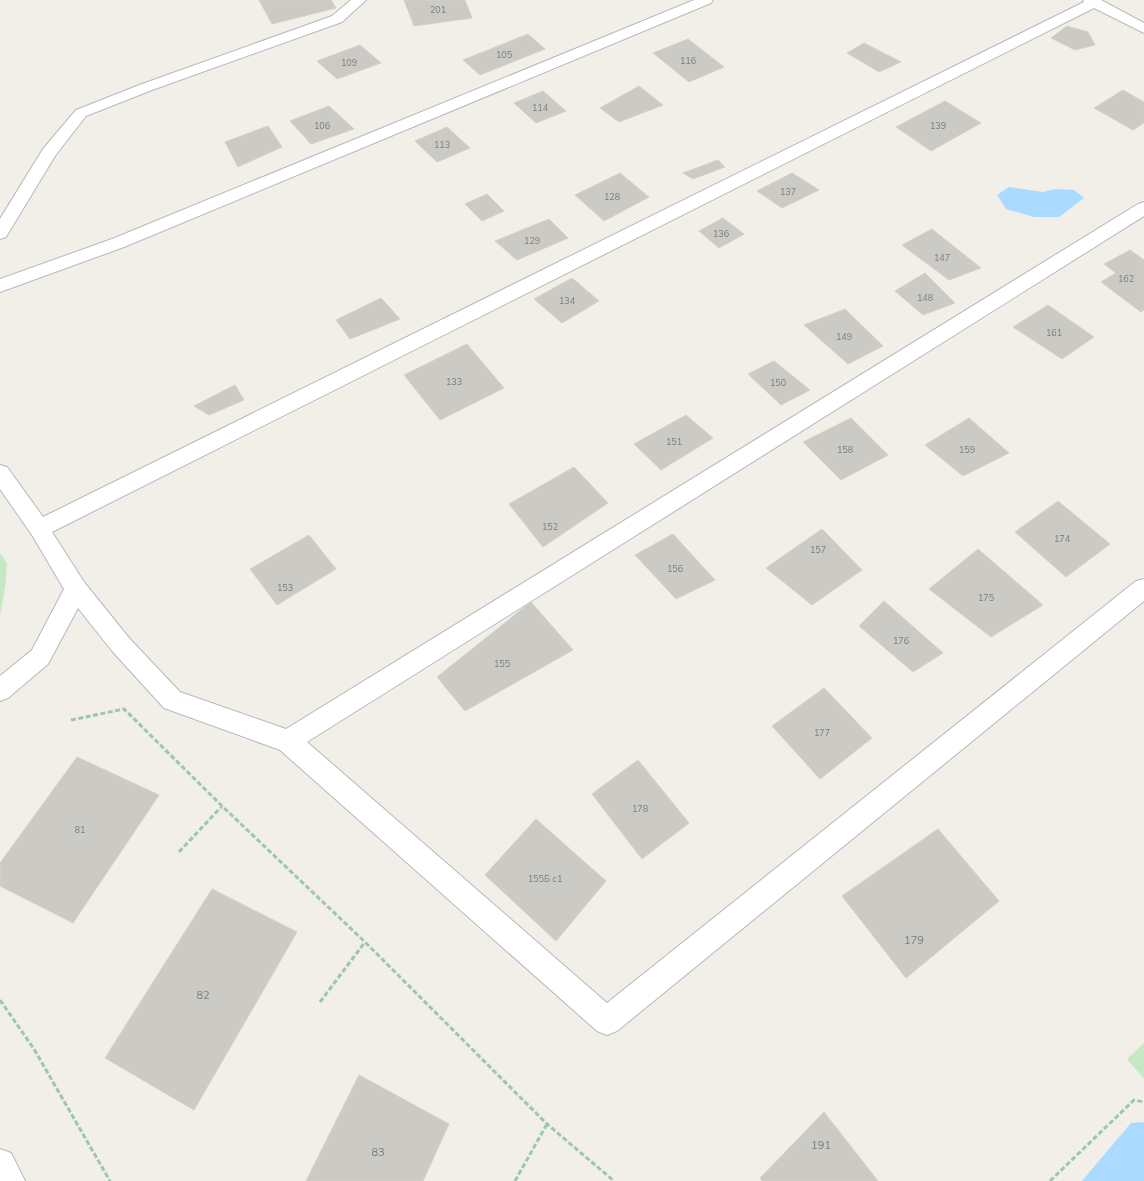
<svg xmlns="http://www.w3.org/2000/svg" width="1144" height="1181" font-family="Mulish,sans-serif">
	<rect width="100%" height="100%" fill="#f1efe8"/>
	<path fill="#c5e8c5" d="M0,553L7,563L5,588L0,615Z
		M1144,1043V1079L1127,1059Z"/>
	<path fill="#aadaff" d="M1009,187L1043,192L1056,189L1074,190L1084,198L1059,217H1034L1006,209L997,195Z
		M1144,1122V1181H1082L1131,1123Z"/>
	<path fill="#cccac5" stroke="#d6d1c6" d="M259,0H331L336,8L272,24Z
		M404,0H465L472,18L414,26Z
		M1067,26L1088,32L1095,45L1075,50L1051,38Z
		M528,34L545,49L480,75L463,60Z
		M688,39L724,67L689,82L653,53Z
		M864,43L901,62L879,72L847,53Z
		M360,45L381,63L337,79L317,61Z
		M639,86L663,105L619,122L600,108Z
		M1123,90L1144,102V123L1133,130L1094,108Z
		M543,91L566,111L536,123L514,103Z
		M945,101L981,123L931,151L896,127Z
		M329,106L354,129L311,144L290,121Z
		M268,126L282,147L238,167L225,142Z
		M447,127L470,148L437,162L415,141Z
		M718,160L725,167L693,179L683,173Z
		M620,173L649,197L604,221L575,195Z
		M792,173L819,190L782,208L757,191Z
		M487,194L504,211L482,221L465,204Z
		M723,218L744,234L719,248L699,231Z
		M549,219L568,238L517,260L495,241Z
		M932,229L981,268L949,280L902,245Z
		M1130,250L1144,260V310L1141,312L1101,282L1116,273L1104,264Z
		M925,273L955,303L923,315L895,291Z
		M572,278L599,301L562,323L534,299Z
		M381,298L400,319L350,339L336,320Z
		M1048,305L1094,337L1062,359L1013,327Z
		M845,309L883,346L848,364L804,325Z
		M467,344L504,388L440,420L404,375Z
		M774,361L810,390L781,405L748,374Z
		M235,385L244,400L209,415L194,406Z
		M686,415L713,438L661,470L634,444Z
		M851,418L888,455L841,480L803,442Z
		M969,418L1009,453L963,476L925,445Z
		M574,467L608,503L543,547L509,504Z
		M1058,501L1110,544L1066,577L1015,532Z
		M822,529L862,570L812,605L766,568Z
		M673,534L715,580L676,599L635,555Z
		M309,535L336,569L277,605L250,569Z
		M978,549L1043,605L991,637L929,589Z
		M884,601L943,653L913,672L859,626Z
		M531,602L573,650L465,711L437,677Z
		M824,688L872,738L820,779L772,726Z
		M77,757L159,795L73,923L0,886V863Z
		M638,760L689,823L642,859L592,794Z
		M536,819L606,881L556,941L485,875Z
		M938,829L999,901L906,978L842,896Z
		M212,889L297,932L194,1110L105,1058Z
		M359,1075L449,1124L423,1181H306Z
		M824,1112L878,1181H762L760,1178Z"/>
	<g fill="none" stroke-linecap="round" stroke-linejoin="round">
		<defs>
			<path id="minor" d="M351,0H366L342,22L152,90L86,116L55,156L6,237L0,239V219L43,149L76,110L142,84L332,16Z
				M694,0H713L711,3L124,247L0,292V279L112,239Z
				M1083,0H1101L1144,23V33L1094,8L52,532L84,582L129,638L180,692L286,729L1138,204L1144,202V216L307,742L607,1003L1136,581L1144,579V601L617,1031L607,1035L597,1031L280,750L164,708L113,652L78,608L48,664L8,698L0,701V676L32,650L64,589L32,535L0,489V465L7,467L43,517L1084,2Z
				M0,1149L11,1153L25,1181H0Z"/>
		</defs>
		<use href="#minor" stroke="#b5b8bc" stroke-width="2"/>
		<path stroke="#9cc7a9" stroke-width="3" stroke-dasharray="5 2.5" stroke-linecap="butt" d="M71,720L124,709L222,806L365,942L547,1124L614,1181
			M179,852L222,806
			M0,1000L34,1049L110,1181
			M320,1002L365,942
			M515,1181L547,1124
			M1050,1181L1134,1100L1144,1102"/>
		<use href="#minor" fill="#fff" fill-rule="evenodd"/>
	</g>
	<g text-anchor="middle" dominant-baseline="central" stroke-width="4" stroke-linejoin="round" paint-order="stroke">
		<g font-size="9" fill="#7a7d7f">
			<text x="438" y="9">201</text>
			<text x="504" y="54">105</text>
			<text x="688" y="60">116</text>
			<text x="349" y="62">109</text>
			<text x="540" y="107">114</text>
			<text x="322" y="125">106</text>
			<text x="938" y="125">139</text>
			<text x="442" y="144">113</text>
			<text x="788" y="191">137</text>
			<text x="612" y="196">128</text>
			<text x="721" y="233">136</text>
			<text x="532" y="240">129</text>
			<text x="942" y="257">147</text>
			<text x="1126" y="278">162</text>
			<text x="925" y="297">148</text>
			<text x="567" y="300">134</text>
			<text x="1054" y="332">161</text>
			<text x="844" y="336">149</text>
			<text x="454" y="381">133</text>
			<text x="778" y="382">150</text>
			<text x="674" y="441">151</text>
			<text x="845" y="449">158</text>
			<text x="967" y="449">159</text>
			<text x="550" y="526">152</text>
			<text x="1062" y="538">174</text>
			<text x="818" y="549">157</text>
			<text x="675" y="568">156</text>
			<text x="285" y="587">153</text>
			<text x="986" y="597">175</text>
			<text x="901" y="640">176</text>
			<text x="502" y="663">155</text>
			<text x="822" y="732">177</text>
			<text x="640" y="808">178</text>
			<text x="80" y="829">81</text>
			<text x="545" y="878">155Б с1</text>
		</g>
		<g font-size="11" fill="#7a7d7f">
			<text x="914" y="940">179</text>
			<text x="203" y="995">82</text>
			<text x="821" y="1145">191</text>
			<text x="378" y="1152">83</text>
		</g>
	</g>
</svg>
